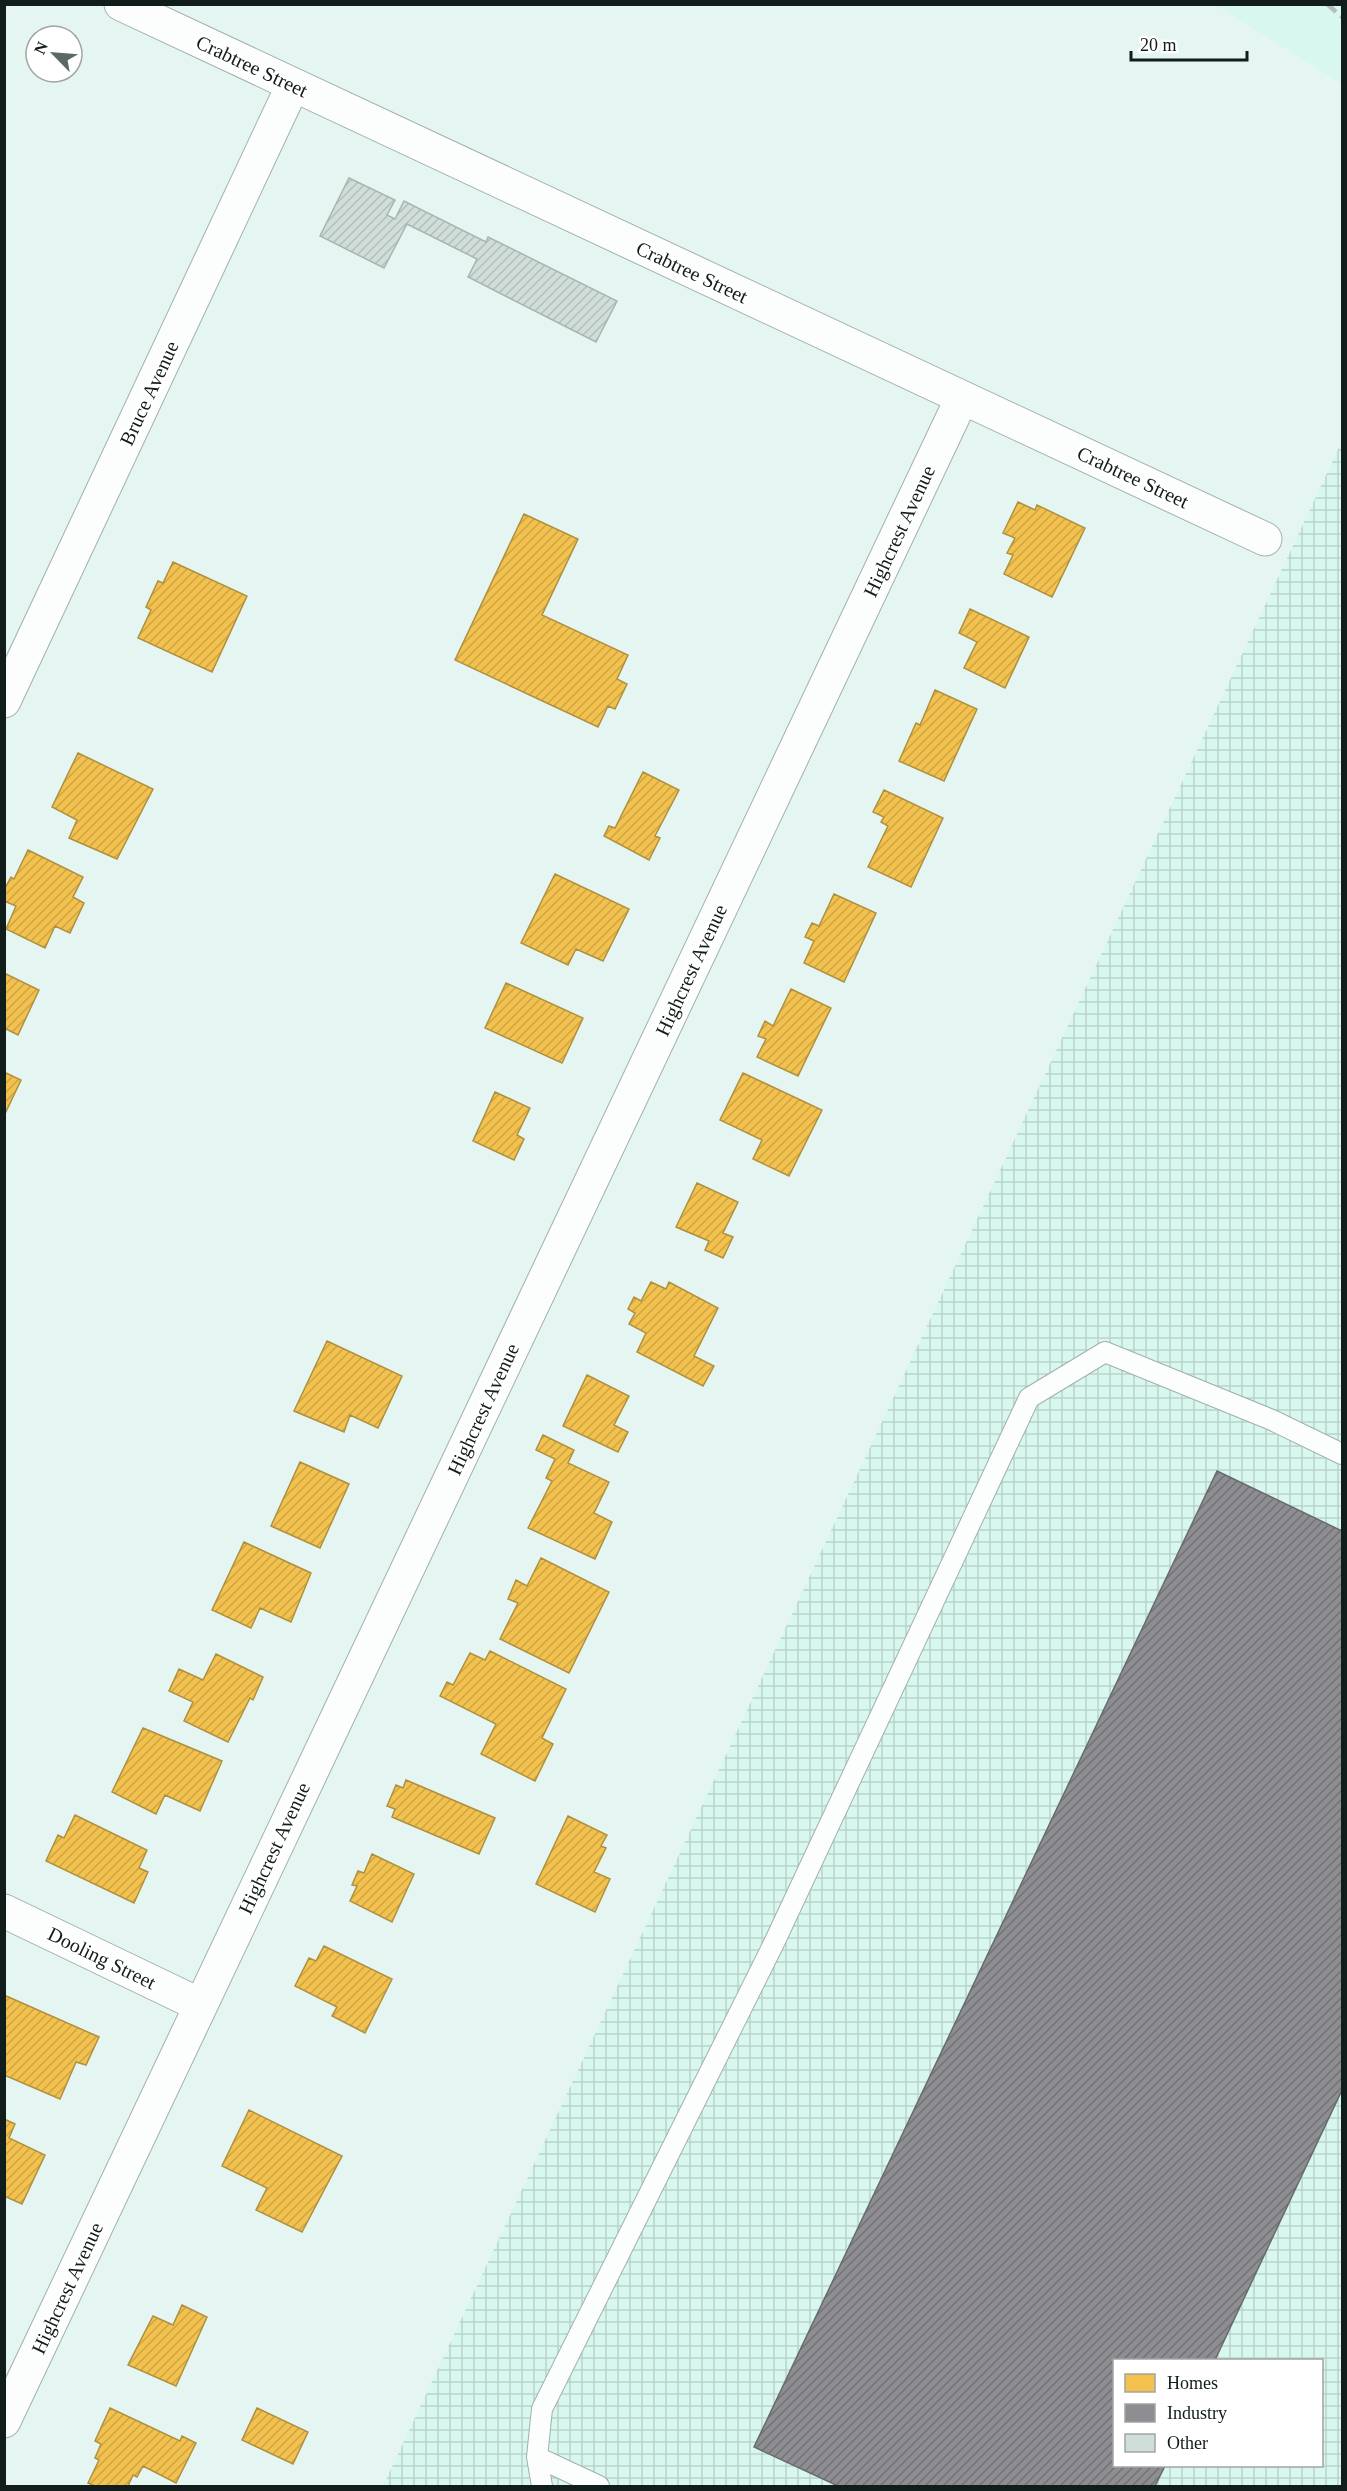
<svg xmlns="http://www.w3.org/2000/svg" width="1347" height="2491" font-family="'Times New Roman',serif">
	<defs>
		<pattern id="industrial-grid" width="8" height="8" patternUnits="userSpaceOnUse" patternTransform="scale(1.5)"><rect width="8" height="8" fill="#d8f7ef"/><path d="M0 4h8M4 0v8" fill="none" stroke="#b8d3cc"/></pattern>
		<pattern id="homes-hatch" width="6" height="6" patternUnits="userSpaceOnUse" patternTransform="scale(1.5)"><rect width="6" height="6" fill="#f2c14e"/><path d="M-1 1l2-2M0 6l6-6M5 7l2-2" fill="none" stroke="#cea544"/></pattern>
		<pattern id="industry-hatch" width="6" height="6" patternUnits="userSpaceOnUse" patternTransform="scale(1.5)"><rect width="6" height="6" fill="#8d8d92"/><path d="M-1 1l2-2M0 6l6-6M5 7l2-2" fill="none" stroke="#727376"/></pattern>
		<pattern id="building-hatch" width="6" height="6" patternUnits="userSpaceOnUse" patternTransform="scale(1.5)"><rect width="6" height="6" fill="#d0deda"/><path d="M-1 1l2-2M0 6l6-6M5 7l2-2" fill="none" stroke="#b2beba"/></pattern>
	</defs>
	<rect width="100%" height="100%" fill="#e5f6f2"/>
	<path fill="#d8f7ef" d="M1215,5H1342V84Z"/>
	<path fill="url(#industrial-grid)" fill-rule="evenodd" d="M1342,441V2486H383ZM1114,2360H1322V2466H1114Z"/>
	<path fill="url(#homes-hatch)" stroke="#ae903e" stroke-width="1.5" d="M1018,502L1035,510L1037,505L1085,528L1052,597L1004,574L1013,555L1007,553L1015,538L1003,533Z
		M524,514L578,539L542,615L628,655L617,679L627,684L615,709L608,706L598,727L455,660Z
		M173,562L247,596L212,672L138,638L151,610L146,607L158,581L163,583Z
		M970,609L1029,637L1005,688L964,668L977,642L959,633Z
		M935,690L977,709L944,781L899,761L916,723L920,725Z
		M78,753L153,789L117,859L69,838L77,820L52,807Z
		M643,772L679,790L655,836L660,838L649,860L604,836L609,826L615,828Z
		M884,790L943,818L911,887L868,867L888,826L881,822L884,817L873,812Z
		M28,850L83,877L73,897L84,903L70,933L55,926L45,948L6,929L16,906L4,901V890L11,877L14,879Z
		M555,874L629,909L603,961L576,949L568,965L521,943Z
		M834,894L876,913L844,982L804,963L814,941L805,937L812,923L819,926Z
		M4,973L39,990L18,1035L4,1028Z
		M506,983L583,1018L562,1063L485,1028Z
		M791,989L831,1008L798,1076L757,1057L766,1039L758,1036L765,1021L773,1026Z
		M4,1072L21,1080L4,1116Z
		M743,1073L822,1110L789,1176L753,1159L762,1140L720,1120Z
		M495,1092L530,1108L517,1135L524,1139L514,1160L473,1141Z
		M697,1183L738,1202L723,1233L733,1237L723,1258L705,1250L709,1241L676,1227Z
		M651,1282L666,1289L669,1282L718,1308L694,1356L714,1366L703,1386L637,1352L646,1333L629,1324L635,1313L628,1309L634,1297L641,1301Z
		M327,1341L402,1376L378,1428L350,1415L344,1432L294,1411Z
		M587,1375L629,1396L614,1425L628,1432L618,1452L563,1426Z
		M543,1435L574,1450L568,1463L609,1482L594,1513L612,1522L595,1559L528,1528L552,1481L546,1478L555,1459L536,1450Z
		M300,1462L349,1484L320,1548L271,1526Z
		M244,1542L311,1573L291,1622L260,1608L251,1628L212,1610Z
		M541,1558L609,1592L569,1673L500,1639L518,1603L508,1599L516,1580L527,1586Z
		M490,1651L566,1689L542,1738L553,1744L535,1781L481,1754L496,1724L440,1696L447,1682L453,1685L470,1653L485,1660Z
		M216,1654L263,1677L253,1700L250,1698L228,1742L184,1721L193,1702L169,1691L179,1669L203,1680Z
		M143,1728L222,1761L200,1811L165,1795L156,1814L112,1792Z
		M406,1780L495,1818L479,1854L392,1817L395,1809L387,1806L396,1785L403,1788Z
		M75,1815L147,1850L139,1868L148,1872L134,1903L46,1861L58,1835L64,1838Z
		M568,1816L607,1835L601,1846L606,1848L594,1872L610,1879L595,1912L536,1884Z
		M372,1854L414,1874L392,1922L350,1901L357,1886L352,1885L358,1871L364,1873Z
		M324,1946L392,1979L365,2033L332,2016L337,2007L295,1986L309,1958L316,1961Z
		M4,1995L99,2037L86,2065L76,2062L60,2099L4,2075Z
		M249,2110L342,2156L302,2232L256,2210L267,2188L222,2166Z
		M4,2119L15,2124L9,2138L45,2155L22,2204L4,2196Z
		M182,2305L207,2317L176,2386L128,2365L153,2316L173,2325Z
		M110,2408L180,2441L182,2436L196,2443L176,2483L143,2466L137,2477L133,2475L128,2486H95L88,2483L99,2460L95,2458L101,2444L95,2441Z
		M257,2408L308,2432L293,2464L242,2440Z"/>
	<path fill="url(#industry-hatch)" stroke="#686b6e" stroke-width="1.5" d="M1217,1471L1342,1531V2090L1215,2360H1114V2466H1165L1155,2486H838L754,2447Z"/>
	<path fill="url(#building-hatch)" stroke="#a7b5b1" stroke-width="1.5" d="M349,178L395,200L387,215L395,219L404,201L486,242L488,237L617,301L596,342L468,277L477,259L407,224L384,268L320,236Z"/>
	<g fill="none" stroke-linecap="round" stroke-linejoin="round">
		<defs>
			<path id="lane" d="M537,2457L599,2486
				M542,2486L537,2457L542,2409L774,1943L1029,1398L1105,1352L1272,1420L1342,1454"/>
			<path id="street" d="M121,4L1265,539
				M4,701L293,85
				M4,1911L200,2005
				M4,2421L962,398"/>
		</defs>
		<use href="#lane" stroke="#a2b0ac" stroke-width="22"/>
		<use href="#street" stroke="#a2b0ac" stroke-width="35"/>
		<use href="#lane" stroke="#fbfefd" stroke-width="20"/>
		<use href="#street" stroke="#fbfefd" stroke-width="33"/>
		<path stroke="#b8bdbc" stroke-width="4.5" stroke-dasharray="12 6" stroke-linecap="butt" d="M1327,4L1342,17"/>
	</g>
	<g text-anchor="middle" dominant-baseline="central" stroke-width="6" stroke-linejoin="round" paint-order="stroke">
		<g font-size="20" fill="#111d1a" stroke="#fff">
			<text transform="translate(252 66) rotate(25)">Crabtree Street</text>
			<text transform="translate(692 272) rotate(25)">Crabtree Street</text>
			<text transform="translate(149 393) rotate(-65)">Bruce Avenue</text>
			<text transform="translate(1133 477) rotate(25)">Crabtree Street</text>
			<text transform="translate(899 531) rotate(-65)">Highcrest Avenue</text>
			<text transform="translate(691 970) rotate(-65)">Highcrest Avenue</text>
			<text transform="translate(483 1409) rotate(-65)">Highcrest Avenue</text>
			<text transform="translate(274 1848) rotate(-65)">Highcrest Avenue</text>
			<text transform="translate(102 1958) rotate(26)">Dooling Street</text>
			<text transform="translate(67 2288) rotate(-65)">Highcrest Avenue</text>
		</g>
	</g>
	<rect width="1347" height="2491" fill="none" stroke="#111d1a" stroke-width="12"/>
	<rect x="1113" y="2359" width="210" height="108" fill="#ffffff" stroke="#a0a5a3" stroke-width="1.5"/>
	<rect x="1125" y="2374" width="30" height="18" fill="#f2c14e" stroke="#a0a5a3" stroke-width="1.5"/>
	<text x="1167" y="2389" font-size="18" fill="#111d1a">Homes</text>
	<rect x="1125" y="2404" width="30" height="18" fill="#8d8d92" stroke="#a0a5a3" stroke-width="1.5"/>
	<text x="1167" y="2419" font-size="18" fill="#111d1a">Industry</text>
	<rect x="1125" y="2434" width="30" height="18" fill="#d0deda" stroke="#a0a5a3" stroke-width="1.5"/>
	<text x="1167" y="2449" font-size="18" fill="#111d1a">Other</text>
	<g transform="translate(54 54) rotate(295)"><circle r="28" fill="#ffffff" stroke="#a0a5a3" stroke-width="1.5"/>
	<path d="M0-4.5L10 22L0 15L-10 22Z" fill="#5b6966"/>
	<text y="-9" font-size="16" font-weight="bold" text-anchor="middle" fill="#111d1a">N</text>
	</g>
	<path d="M1131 51v9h116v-9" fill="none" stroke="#111d1a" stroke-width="3"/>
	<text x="1140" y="51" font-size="18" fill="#111d1a" stroke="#ffffff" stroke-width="4.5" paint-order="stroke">20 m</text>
</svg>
